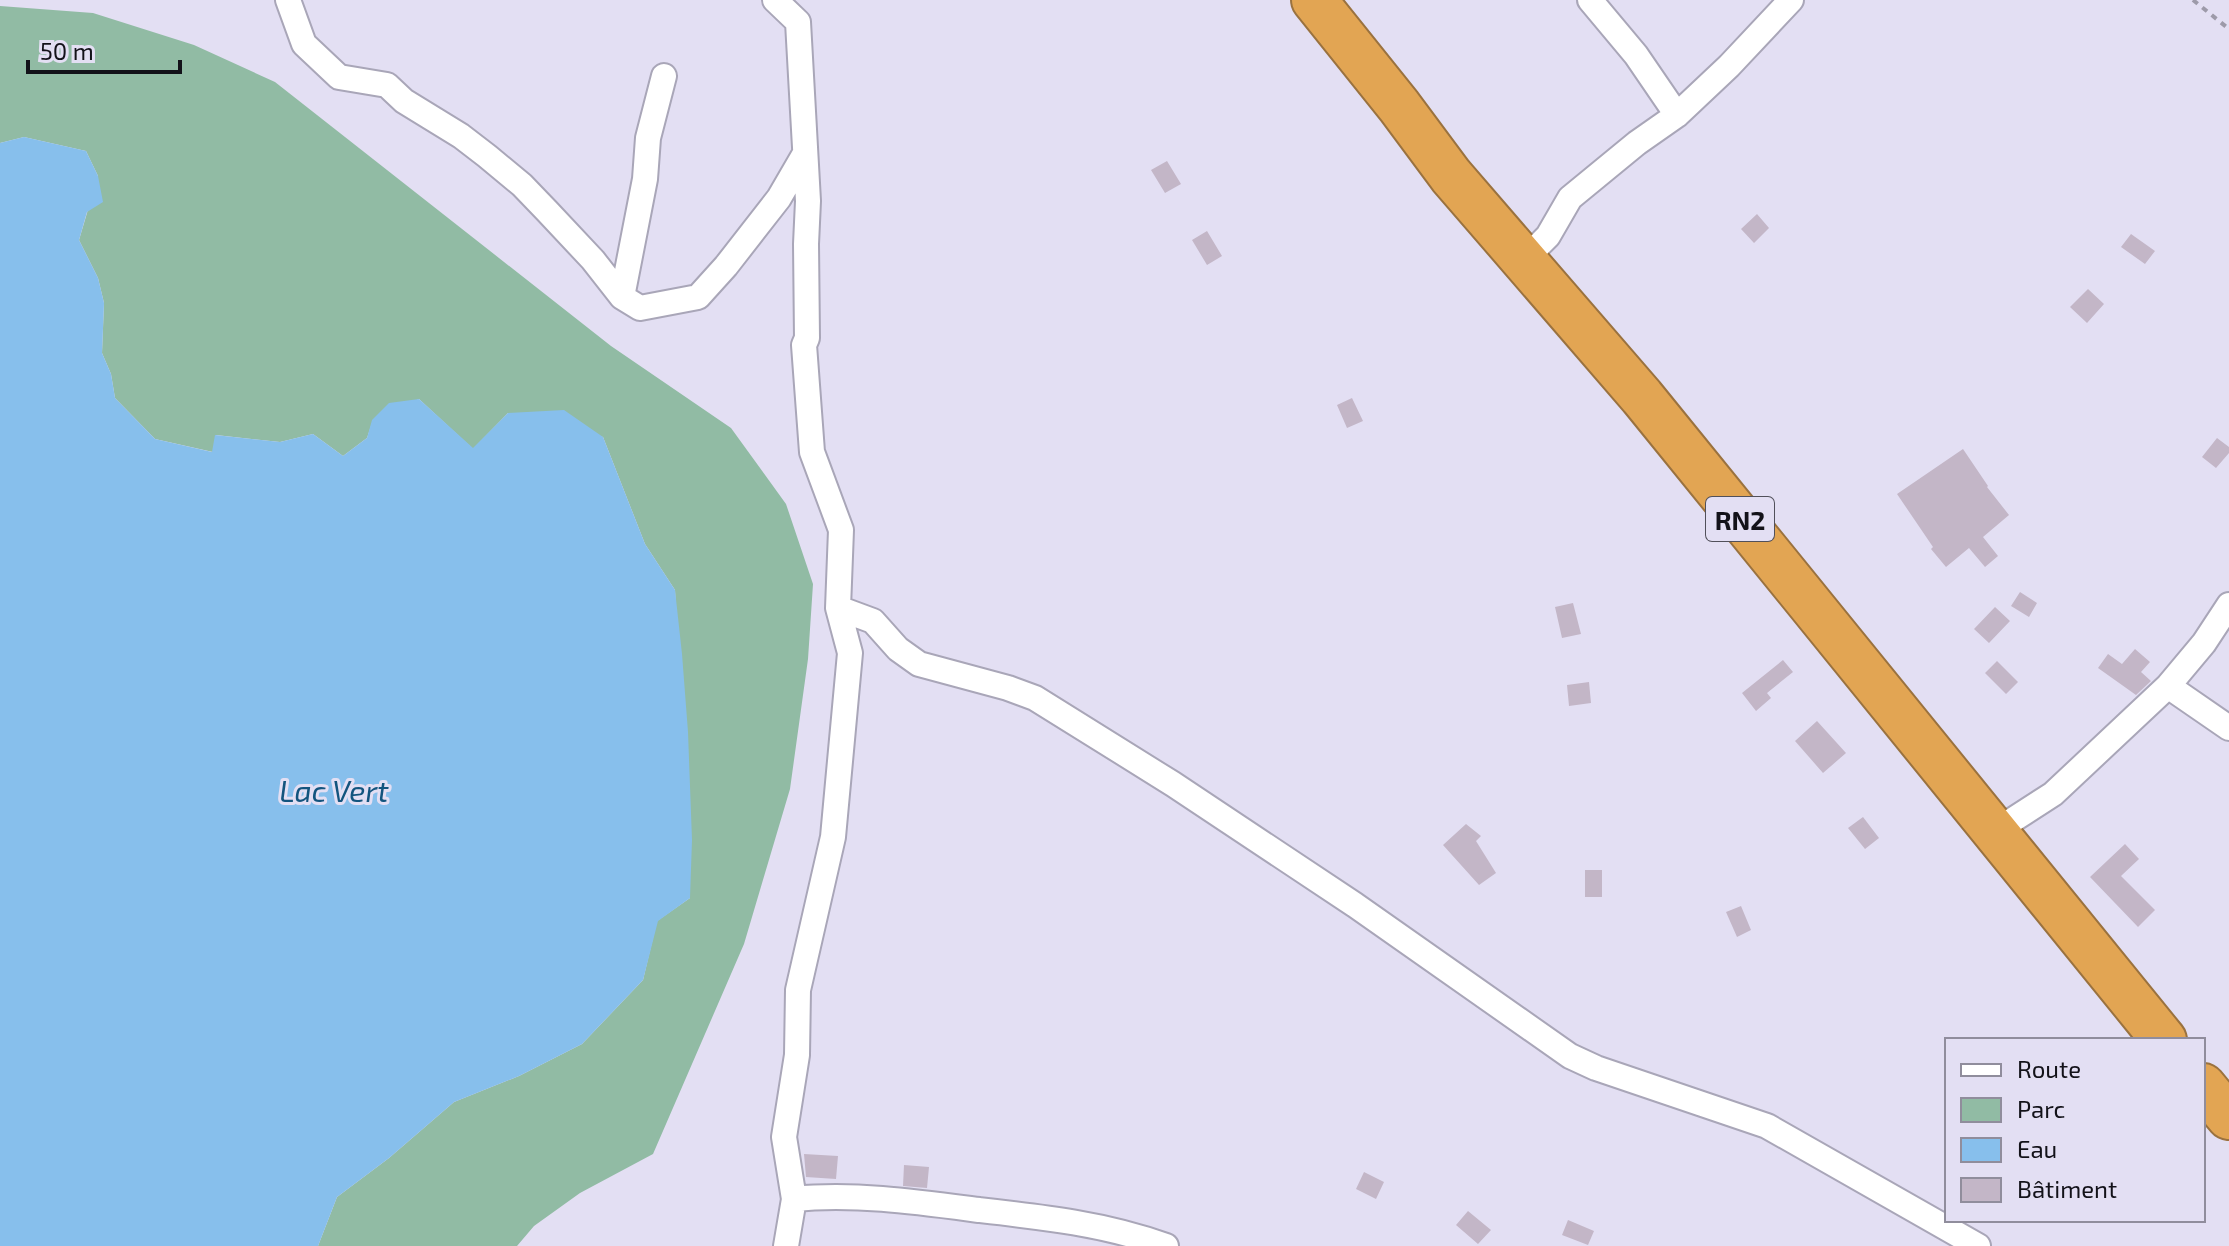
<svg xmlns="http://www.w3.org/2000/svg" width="2229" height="1246" font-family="'Exo 2',sans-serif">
	<rect width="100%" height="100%" fill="#e3dff3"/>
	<path fill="#91bba4" d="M0,6L93,13L194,45L275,82L611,346L731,428L786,504L813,584L808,659L790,789L744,944L653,1154L580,1193L534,1226L517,1246H318L337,1197L389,1158L454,1102L519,1076L582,1044L643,980L657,921L690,898L675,590L645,544L603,437L508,413L473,449L419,399L373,420L367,438L343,456L313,434L280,442L216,435L213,452L155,439L115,398L111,374L102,353L104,303L98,278L79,240L98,176L86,151L24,137L0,143Z"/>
	<path fill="#87bfec" d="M24,137L86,151L98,176L103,202L87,212L79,240L98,278L104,303L102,353L111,374L115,398L155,439L212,452L215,435L280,442L313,434L343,456L367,438L372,420L389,403L419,399L473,448L508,413L564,410L603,437L645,544L675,590L682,654L688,732L692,840L690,898L658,921L643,980L582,1044L519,1076L454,1102L389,1158L337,1197L318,1246H0V143Z"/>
	<path fill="#c3b6c7" d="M1167,161L1181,184L1165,193L1151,170Z
		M1757,214L1769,228L1754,243L1741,229Z
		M1207,231L1222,256L1207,265L1192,240Z
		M2131,234L2155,251L2145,264L2121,247Z
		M2088,289L2104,304L2087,323L2070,307Z
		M1352,398L1363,421L1347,428L1337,405Z
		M2217,438L2229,447V453L2216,468L2202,457Z
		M1963,449L1988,486L1987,487L2009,515L1983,537L1998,556L1985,567L1969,548L1946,567L1931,549L1933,547L1897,494Z
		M2020,592L2037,603L2029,617L2011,606Z
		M1573,603L1581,634L1562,638L1555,607Z
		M1995,607L2010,621L1989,643L1974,629Z
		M2135,649L2150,662L2141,672L2151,681L2136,695L2098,668L2108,654L2122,664Z
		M1783,660L1793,672L1767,693L1771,698L1756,711L1742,693Z
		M1997,661L2018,682L2006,694L1985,673Z
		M1589,682L1591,703L1569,706L1567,685Z
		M1817,721L1846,753L1823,773L1795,741Z
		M1863,817L1879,838L1865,849L1848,828Z
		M1466,824L1481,836L1476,841L1496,873L1479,885L1443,845Z
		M2125,844L2139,859L2121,876L2155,910L2138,927L2090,877Z
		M1585,870H1602V897H1585Z
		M1741,906L1751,930L1737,937L1726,912Z
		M804,1154L838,1156L836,1179L806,1177Z
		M904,1165L929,1167L927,1188L903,1186Z
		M1364,1172L1384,1182L1376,1199L1356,1189Z
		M1468,1211L1491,1230L1478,1244L1456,1225Z
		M1568,1220L1594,1231L1588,1245L1562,1235Z"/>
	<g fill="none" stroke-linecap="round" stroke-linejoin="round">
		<defs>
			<path id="street" d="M288,0L304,44L339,77L387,85L404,101L461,136L487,156L522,185L547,211L593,260L622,297L640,308L698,297L726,266L779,198L804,155
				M775,0L798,22L808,201L806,244L807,338L804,345L812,452L841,530L838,608L850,653L833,837L798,990L797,1055L784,1137L794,1199L786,1246
				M1590,0L1636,55L1677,115
				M1524,260L1548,236L1570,198L1637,143L1677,115L1729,66L1791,0
				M622,297L645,179L648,138L664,76
				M838,608L873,621L898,649L919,664L1008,688L1035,698L1173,784L1355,905L1570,1056L1596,1068L1767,1126L1978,1246
				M2168,686L2229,728
				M1994,832L2053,794L2168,686L2204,643L2229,605
				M794,1199C855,1193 918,1202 979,1210C1042,1217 1106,1224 1166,1246"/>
			<path id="highway" d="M1314,0L1399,106L1451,176L1642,397L2164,1040
				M2203,1086L2229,1117"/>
		</defs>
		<use href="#street" stroke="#a9a6b8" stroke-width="28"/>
		<use href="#highway" stroke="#9a723f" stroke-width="48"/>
		<path stroke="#9d9aa9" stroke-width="4" stroke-dasharray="6 6" stroke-linecap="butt" d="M2193,0L2229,29"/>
		<use href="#street" stroke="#fff" stroke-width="24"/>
		<use href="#highway" stroke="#e2a553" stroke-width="44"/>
	</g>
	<g text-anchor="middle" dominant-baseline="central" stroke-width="6" stroke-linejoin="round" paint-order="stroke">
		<rect fill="#e3dff3" stroke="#51505a" stroke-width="2" x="1706" y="497" width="68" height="44" rx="6"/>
		<g font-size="26" font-weight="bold" fill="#131219">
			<text x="1740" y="519">RN2</text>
		</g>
		<g font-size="30" font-style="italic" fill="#13547e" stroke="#e3dff3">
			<text x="334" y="790">Lac Vert</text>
		</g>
	</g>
	<rect x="1945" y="1038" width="260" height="184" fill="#e3dff3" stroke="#908d9c" stroke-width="2"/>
	<rect x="1961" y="1064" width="40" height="12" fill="#ffffff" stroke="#908d9c" stroke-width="2"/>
	<text x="2017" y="1078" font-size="24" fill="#131219">Route</text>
	<rect x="1961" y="1098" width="40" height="24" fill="#91bba4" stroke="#908d9c" stroke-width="2"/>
	<text x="2017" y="1118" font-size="24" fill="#131219">Parc</text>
	<rect x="1961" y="1138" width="40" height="24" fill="#87bfec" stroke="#908d9c" stroke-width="2"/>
	<text x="2017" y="1158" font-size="24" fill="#131219">Eau</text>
	<rect x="1961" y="1178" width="40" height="24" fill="#c3b6c7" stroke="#908d9c" stroke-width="2"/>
	<text x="2017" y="1198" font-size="24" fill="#131219">Bâtiment</text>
	<path d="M28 60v12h152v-12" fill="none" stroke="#131219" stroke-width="4"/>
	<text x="40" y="60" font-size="24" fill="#131219" stroke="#e3dff3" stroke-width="6" paint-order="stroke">50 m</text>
</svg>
